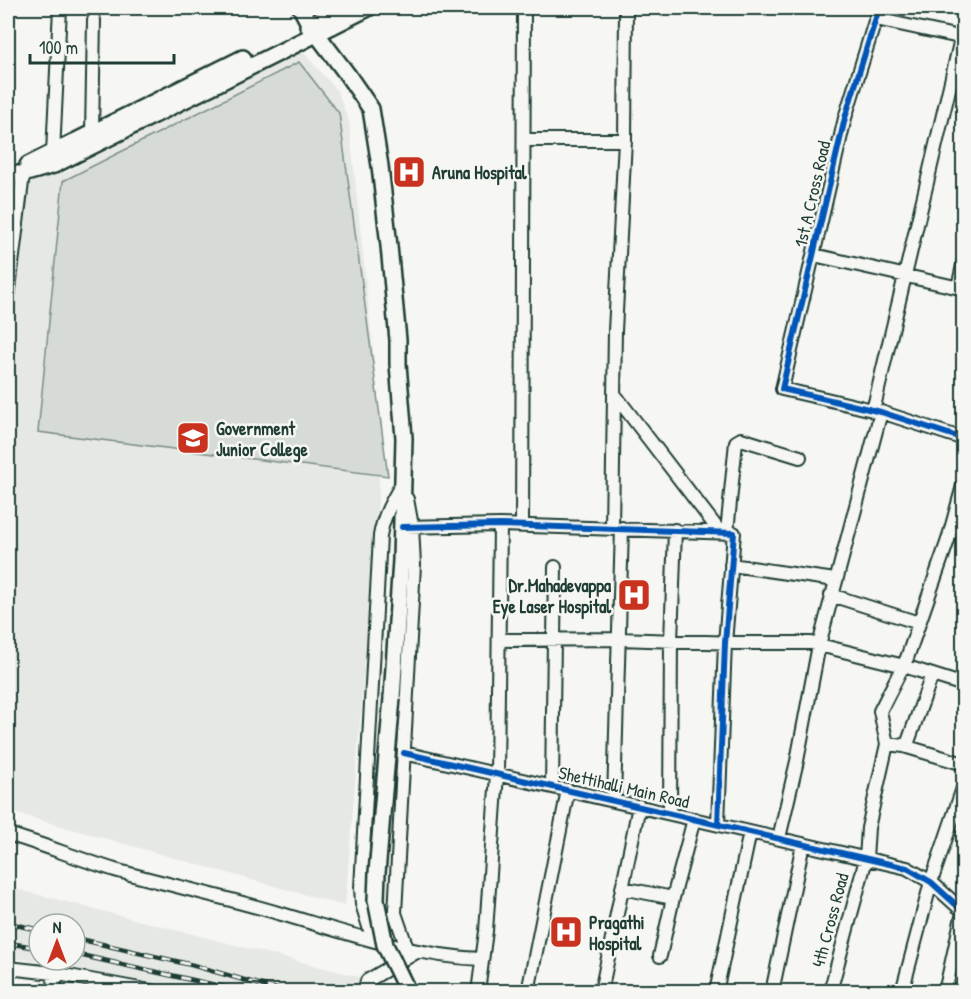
<svg xmlns="http://www.w3.org/2000/svg" width="971" height="999" font-family="'Patrick Hand',sans-serif">
	<rect width="100%" height="100%" fill="#f6f6f2"/>
	<filter id="ink" filterUnits="userSpaceOnUse"><feTurbulence type="fractalNoise" baseFrequency=".0167" numOctaves="2"/><feDisplacementMap in="SourceGraphic" scale="12" xChannelSelector="R" yChannelSelector="G"/><feConvolveMatrix kernelMatrix="1 2 1 2 8 2 1 2 1" color-interpolation-filters="sRGB"/></filter>
	<g filter="url(#ink)">
		<path fill="#e6e8e4" fill-rule="evenodd" d="M300,49L337,90L349,122L377,389L379,488L345,906L8,811V315L28,180L64,173Z
			M8,887L414,991H189L56,965L8,957ZM39,924H75V960H39Z"/>
		<path fill="#d6dbd6" stroke="#7a8c85" stroke-width="1.5" d="M299,62L339,113L388,476L38,432L63,181Z"/>
		<g fill="none" stroke-linecap="round" stroke-linejoin="round">
			<defs>
				<path id="minor" d="M879,8L845,118L782,389L826,399L881,412L964,439
					M876,19L964,38
					M92,133L94,20
					M524,140H625
					M53,153L60,8
					M814,255L964,289
					M958,287L964,261
					M8,297L23,174
					M615,395L720,532
					M873,411L964,26
					M522,525L524,8
					M402,527L500,525L734,533L725,643L718,824
					M612,528L615,331L625,140L626,8
					M727,532L736,442L741,439L800,457
					M731,565L835,580
					M831,595L919,623
					M499,640L619,639L735,643H811L904,666L964,685
					M887,744L904,746L908,742L932,675
					M904,746L964,764
					M404,753L907,868L931,882L964,912
					M552,786L555,567
					M614,800L622,528
					M670,813L671,641L675,530
					M8,834C44,845 79,859 115,870C169,885 224,897 278,913C344,932 412,956 481,959
					M779,838L797,761L819,645L881,412
					M622,888L673,898
					M373,940L362,904L361,888L380,536C383,516 393,499 403,482
					M407,948L395,913L414,565L412,526L407,499
					M660,956L673,898L694,819
					M8,968L53,973L156,992
					M53,973L56,992
					M364,992L367,981L418,951
					M478,992L486,931L497,774L500,525
					M528,992L568,790
					M601,992L639,806
					M716,992L750,832
					M772,992L803,844
					M830,992L866,859L868,828L887,744L880,711L907,658L948,540L964,482
					M902,992L931,882L964,785
					M945,992L963,912"/>
				<path id="major" d="M301,8L310,25L347,74L371,109L380,166L389,246L398,340V364L404,438L401,560L392,698
					M308,26L344,8
					M28,165L243,58
					M8,174H23L54,165L368,8"/>
			</defs>
			<use href="#minor" stroke="#1f3d34" stroke-width="16"/>
			<use href="#major" stroke="#1f3d34" stroke-width="20"/>
			<use href="#minor" stroke="#f6f6f2" stroke-width="12"/>
			<use href="#major" stroke="#f6f6f2" stroke-width="15"/>
			<defs>
				<path id="rail" d="M8,923L39,930
					M75,938L192,965L282,991
					M8,943L39,948
					M75,954L246,992"/>
			</defs>
			<use href="#rail" stroke="#1f3d34" stroke-width="5"/>
			<use href="#rail" stroke="#f6f6f2" stroke-width="3" stroke-dasharray="9" stroke-linecap="butt"/>
			<defs>
				<path id="major-bridge" d="M392,698L377,873L376,900L385,945L408,992"/>
			</defs>
			<use href="#major-bridge" stroke="#1f3d34" stroke-width="20" stroke-linecap="butt"/>
			<use href="#major-bridge" stroke="#f6f6f2" stroke-width="15"/>
			<defs>
				<path id="cycleway" d="M879,8L845,118L782,389L826,399L881,412L964,439
					M402,527L500,525L734,533L725,643L718,824
					M404,753L907,868L931,882L964,912"/>
			</defs>
			<use href="#cycleway" stroke="#f6f6f2" stroke-width="10"/>
			<use href="#cycleway" stroke="#0057b8" stroke-width="6"/>
		</g>
	</g>
	<defs>
		<symbol id="hospital-square" viewBox="-11 -11 22 22"><rect x="-9" y="-9" width="18" height="18" rx="4" fill="#c8321e" stroke="#f6f6f2"/><path d="M-5-5h3v3.5h4V-5h3V5h-3V1.5h-4V5h-3Z" fill="#fff"/></symbol>
		<symbol id="university-square" viewBox="-11 -11 22 22"><rect x="-9" y="-9" width="18" height="18" rx="4" fill="#c8321e" stroke="#f6f6f2"/><path d="M0-5L7-2L0 1L-7-2ZM-4 1L0 2.5L4 1V4Q0 6-4 4Z" fill="#fff"/></symbol>
	</defs>
	<g fill-rule="evenodd">
		<use href="#hospital-square" x="390" y="153" width="38" height="38"/>
		<use href="#university-square" x="174" y="419" width="38" height="38"/>
		<use href="#hospital-square" x="615" y="576" width="38" height="38"/>
		<use href="#hospital-square" x="547" y="913" width="38" height="38"/>
	</g>
	<g text-anchor="middle" dominant-baseline="central" stroke-width="5" stroke-linejoin="round" paint-order="stroke">
		<g font-size="18" font-weight="bold" fill="#1f3d34" stroke="#f6f6f2" text-anchor="start">
			<text x="432" y="172">Aruna Hospital</text>
			<text x="216" y="428">Government<tspan x="216" dy="21">Junior College</tspan></text>
			<text x="611" y="585" text-anchor="end">Dr.Mahadevappa<tspan x="611" dy="21">Eye Laser Hospital</tspan></text>
			<text x="589" y="922">Pragathi<tspan x="589" dy="21">Hospital</tspan></text>
		</g>
		<g font-size="18" fill="#1f3d34" stroke="#f6f6f2">
			<text transform="translate(812 194) rotate(-77)">1st A Cross Road</text>
			<text transform="translate(624 787) rotate(13)">Shettihalli Main Road</text>
			<text transform="translate(830 920) rotate(-75)">4th Cross Road</text>
		</g>
	</g>
	<rect width="971" height="999" fill="none" stroke="#f6f6f2" stroke-width="30"/>
	<rect x="15" y="15" width="941" height="969" fill="none" stroke="#1f3d34" stroke-width="2" filter="url(#ink)"/>
	<g transform="translate(57 942)"><circle r="28" fill="#f6f6f2" stroke="#a0aca6" stroke-width="1.5"/>
	<path d="M0-4.5L10 22L0 15L-10 22Z" fill="#c8321e"/>
	<text y="-9" font-size="16" font-weight="bold" text-anchor="middle" fill="#1f3d34">N</text>
	</g>
	<path d="M30 54v9h144v-9" fill="none" stroke="#1f3d34" stroke-width="3"/>
	<text x="39" y="54" font-size="18" fill="#1f3d34" stroke="#f6f6f2" stroke-width="4.5" paint-order="stroke">100 m</text>
</svg>
